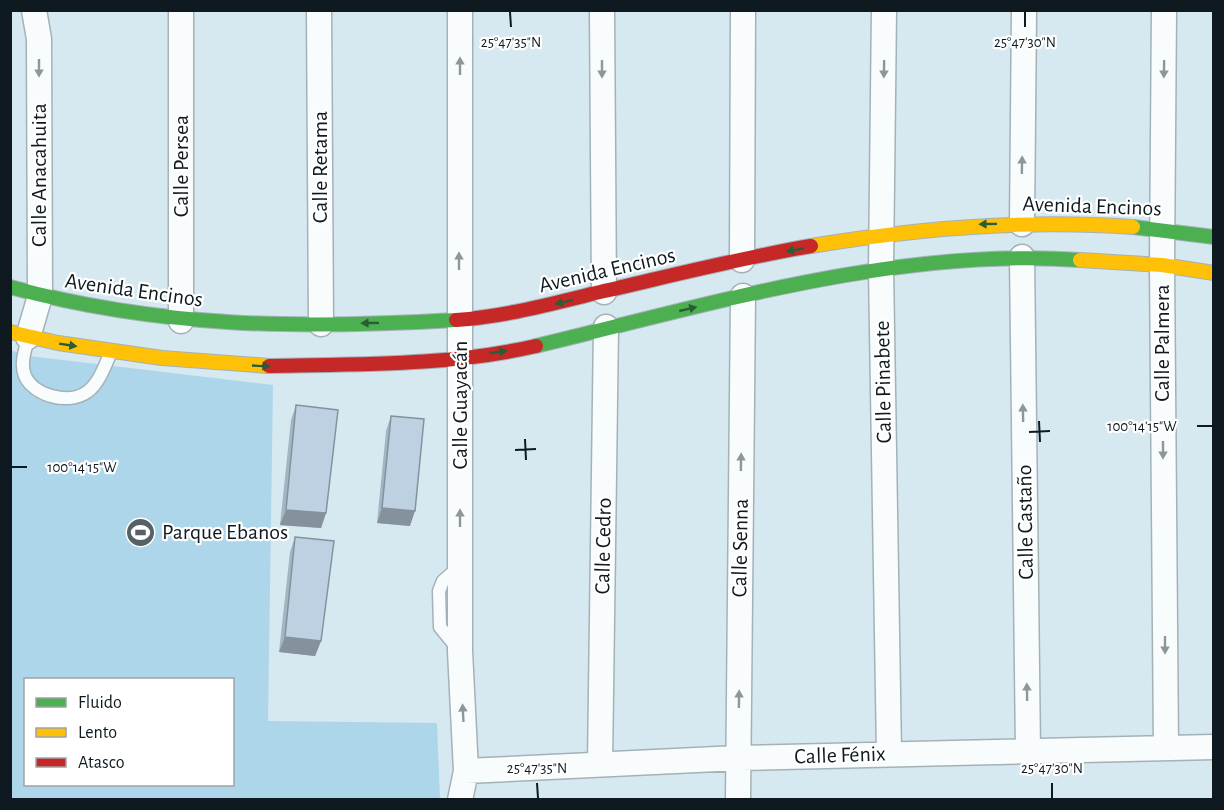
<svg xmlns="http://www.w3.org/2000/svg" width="1224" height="810" font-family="'Alegreya Sans',sans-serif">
	<rect width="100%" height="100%" fill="#d6e8f0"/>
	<path fill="#add6ea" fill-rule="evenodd" d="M10,350L29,356L273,385L268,721L437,723L440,799H11ZM26,680H232V784H26Z"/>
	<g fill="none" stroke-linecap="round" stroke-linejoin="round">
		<defs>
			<path id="lane" d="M28,339C25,350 20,364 25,376C34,396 69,405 87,392C99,384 105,365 111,352
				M457,648L440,627L439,591L443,581L460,566"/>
			<path id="street" d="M181,10V321
				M319,10L321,324
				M460,10V651L466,771L460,800
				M602,10L604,292
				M884,10L881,269L889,754
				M1164,10L1162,265L1166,748
				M1022,224L1024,10
				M1022,257L1028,751
				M742,260L743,10
				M28,337L40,296L39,39L34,10
				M600,764L606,327
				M466,771L738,758L1214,747
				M738,800L743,296"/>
			<path id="fast" d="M1133,227L1214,237
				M10,287C161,328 301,329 456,320
				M536,346C711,304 899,247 1080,260"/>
			<path id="slow" d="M811,246C918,228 1025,219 1133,227
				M1080,260L1162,265L1214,273
				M10,332L58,343L162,358L269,366"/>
			<path id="jam" d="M456,320C508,316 550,304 600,292C670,276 740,258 811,246
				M269,366C358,364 449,366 536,346"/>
		</defs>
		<use href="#lane" stroke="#a4b2b8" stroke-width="15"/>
		<use href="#street" stroke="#a4b2b8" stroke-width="27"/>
		<use href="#fast" stroke="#a4b2b8" stroke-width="16"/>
		<use href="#slow" stroke="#a4b2b8" stroke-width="16"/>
		<use href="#jam" stroke="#a4b2b8" stroke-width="16"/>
		<use href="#lane" stroke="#f9fcfd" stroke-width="12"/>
		<use href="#street" stroke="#f9fcfd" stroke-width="24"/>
		<use href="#fast" stroke="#4caf50" stroke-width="14"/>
		<use href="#slow" stroke="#ffc107" stroke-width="14"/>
		<use href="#jam" stroke="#c62828" stroke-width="14"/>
	</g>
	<path fill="#a3b4c2" d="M296,405L326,513L321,528L280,525L291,420Z
		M391,416L410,526L377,523L386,431Z
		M295,537L321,641L315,656L279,652L290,552Z"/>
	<path fill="#85929e" d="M382,508L415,511L410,526L377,523Z
		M286,510L326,513L321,528L280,525Z
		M285,637L321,641L315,656L279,652Z"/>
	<path fill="#bed1e2" stroke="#85929e" stroke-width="1.5" d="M296,405L338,410L326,513L286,510Z
		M391,416L424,419L415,511L382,508Z
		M295,537L334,541L321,641L285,637Z"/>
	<defs><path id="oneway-solid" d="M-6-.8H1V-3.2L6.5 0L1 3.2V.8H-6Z" transform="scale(1.5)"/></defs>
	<g fill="#8f9699">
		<use href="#oneway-solid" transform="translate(460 66) rotate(-90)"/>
		<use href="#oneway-solid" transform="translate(39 68) rotate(90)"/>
		<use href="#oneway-solid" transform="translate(602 69) rotate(90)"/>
		<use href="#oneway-solid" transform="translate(884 69) rotate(91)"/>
		<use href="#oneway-solid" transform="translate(1164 69) rotate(91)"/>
		<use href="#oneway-solid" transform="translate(1022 165) rotate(-89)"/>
		<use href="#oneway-solid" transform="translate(459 261) rotate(-90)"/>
		<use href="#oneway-solid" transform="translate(1023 413) rotate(-91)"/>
		<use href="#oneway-solid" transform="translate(1163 450) rotate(90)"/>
		<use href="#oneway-solid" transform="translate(741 462) rotate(-89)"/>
		<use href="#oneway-solid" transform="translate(460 518) rotate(-90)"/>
		<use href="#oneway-solid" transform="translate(1165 645) rotate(90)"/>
		<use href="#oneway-solid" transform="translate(1027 692) rotate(-91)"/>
		<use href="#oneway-solid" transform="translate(739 699) rotate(-89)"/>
		<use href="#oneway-solid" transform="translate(463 713) rotate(-93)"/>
	</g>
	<g fill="#2a5d35">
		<use href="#oneway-solid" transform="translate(988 224) rotate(179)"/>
		<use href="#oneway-solid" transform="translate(795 250) rotate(170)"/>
		<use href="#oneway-solid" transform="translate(564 302) rotate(166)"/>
		<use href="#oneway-solid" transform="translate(688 309) rotate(-13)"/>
		<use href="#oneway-solid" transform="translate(370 323) rotate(179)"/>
		<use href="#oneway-solid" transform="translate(68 345) rotate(9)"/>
		<use href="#oneway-solid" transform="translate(498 352) rotate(-9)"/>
		<use href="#oneway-solid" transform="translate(261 366) rotate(3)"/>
	</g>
	<path fill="none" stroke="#0e1a1f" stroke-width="2" d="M510,12L511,27M1025,12V27M1039,421L1040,442M1197,426H1212M1029,432L1050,431M525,439L526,460M515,450L536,449M12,467H27M537,783L538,798M1052,783V798"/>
	<defs>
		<symbol id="stadium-disc" viewBox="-11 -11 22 22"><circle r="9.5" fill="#546268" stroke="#fff"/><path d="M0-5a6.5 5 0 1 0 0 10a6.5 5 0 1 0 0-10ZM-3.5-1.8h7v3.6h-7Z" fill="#fff"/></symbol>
	</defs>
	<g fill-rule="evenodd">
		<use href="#stadium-disc" x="124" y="516" width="33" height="33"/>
	</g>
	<g text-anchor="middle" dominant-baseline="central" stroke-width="4.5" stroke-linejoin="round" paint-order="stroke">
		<g font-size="22" fill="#0e1a1f" stroke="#fff">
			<text transform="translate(181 166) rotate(-90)">Calle Persea</text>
			<text transform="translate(320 167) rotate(-90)">Calle Retama</text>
			<text transform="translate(39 175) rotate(-90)">Calle Anacahuita</text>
			<text transform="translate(1092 206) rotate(2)">Avenida Encinos</text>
			<text transform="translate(607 270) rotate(-13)">Avenida Encinos</text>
			<text transform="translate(134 290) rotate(8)">Avenida Encinos</text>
			<text transform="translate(1162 343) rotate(-90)">Calle Palmera</text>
			<text transform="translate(883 382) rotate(-91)">Calle Pinabete</text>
			<text transform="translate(460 405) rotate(-90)">Calle Guayacán</text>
			<text transform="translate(1025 522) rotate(-91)">Calle Castaño</text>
			<text transform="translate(603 546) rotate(-89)">Calle Cedro</text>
			<text transform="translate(740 548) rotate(-89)">Calle Senna</text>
			<text transform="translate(840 755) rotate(-2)">Calle Fénix</text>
		</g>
		<g font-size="22" fill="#0e1a1f" stroke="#fff" text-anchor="start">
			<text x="162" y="532">Parque Ebanos</text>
		</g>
	</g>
	<g font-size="15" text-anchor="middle" fill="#0e1a1f" stroke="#fff" stroke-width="4.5" stroke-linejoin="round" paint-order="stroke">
		<text x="511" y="47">25°47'35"N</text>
		<text x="1025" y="47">25°47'30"N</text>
		<text x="1142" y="431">100°14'15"W</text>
		<text x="82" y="472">100°14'15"W</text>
		<text x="537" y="773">25°47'35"N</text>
		<text x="1052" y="773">25°47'30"N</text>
	</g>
	<rect width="1224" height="810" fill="none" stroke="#0e1a1f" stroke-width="24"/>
	<rect x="24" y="678" width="210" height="108" fill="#ffffff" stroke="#9fa3a5" stroke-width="1.5"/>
	<rect x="36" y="698" width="30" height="9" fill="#4caf50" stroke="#9fa3a5" stroke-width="1.5"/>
	<text x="78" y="708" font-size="18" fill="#0e1a1f">Fluido</text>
	<rect x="36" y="728" width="30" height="9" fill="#ffc107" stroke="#9fa3a5" stroke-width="1.5"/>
	<text x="78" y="738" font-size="18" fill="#0e1a1f">Lento</text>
	<rect x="36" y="758" width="30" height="9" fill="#c62828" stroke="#9fa3a5" stroke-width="1.5"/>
	<text x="78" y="768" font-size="18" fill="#0e1a1f">Atasco</text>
</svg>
